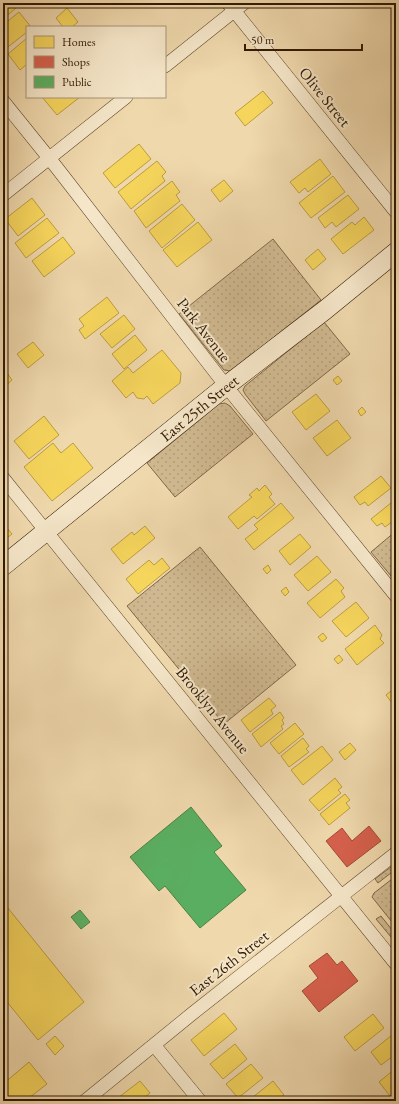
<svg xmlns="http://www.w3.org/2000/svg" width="399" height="1104" font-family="'EB Garamond',serif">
	<defs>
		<pattern id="grass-dots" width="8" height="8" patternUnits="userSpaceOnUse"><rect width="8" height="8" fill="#cfb88f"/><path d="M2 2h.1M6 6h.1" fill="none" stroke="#b29e7a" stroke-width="1.8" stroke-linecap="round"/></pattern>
	</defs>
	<rect width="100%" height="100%" fill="#efd8ac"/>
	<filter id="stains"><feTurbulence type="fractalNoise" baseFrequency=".005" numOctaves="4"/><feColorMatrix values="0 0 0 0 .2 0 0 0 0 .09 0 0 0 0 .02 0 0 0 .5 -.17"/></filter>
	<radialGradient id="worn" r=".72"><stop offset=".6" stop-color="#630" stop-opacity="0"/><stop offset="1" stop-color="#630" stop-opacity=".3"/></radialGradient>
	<path fill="url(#grass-dots)" stroke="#806848" d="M273,239L321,300L231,371L224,370L179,314Z
		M324,322L350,354L266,421L245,394L243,390L245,386Z
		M225,403L230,406L253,434L175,497L147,463L219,404Z
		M396,531V582L371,552Z
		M200,547L296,665L224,724L127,606Z
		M396,863V869L378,883L375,879Z
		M396,876V927L372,897L374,893Z
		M381,916L396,935V943L376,919Z"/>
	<path fill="#f6d55c" stroke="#bb9d40" d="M3,3H12L16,8L3,19Z
		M67,8L78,22L72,27H63L56,18Z
		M19,12L31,27H27V32L4,50L3,48V25Z
		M27,38V64L20,70L8,54Z
		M263,91L273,103L245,126L235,113Z
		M42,97H80L57,115Z
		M139,144L151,159L115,188L103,173Z
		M320,159L331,174L308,192L305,188L299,193L290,182Z
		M157,161L166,172L162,176L165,181L131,209L118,192Z
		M333,176L345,192L311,218L299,203Z
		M224,180L233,191L220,202L211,190Z
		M172,181L180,192L176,195L180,201L146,228L134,211Z
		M348,195L359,209L336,227L332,222L325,228L318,218Z
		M32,198L45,215L18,236L5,219Z
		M182,204L195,220L162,248L149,231Z
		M364,217L374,230L343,254L331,239L352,222L355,225Z
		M47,218L59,233L26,258L15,243Z
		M198,222L212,240L177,267L163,250Z
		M63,237L75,253L44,277L32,261Z
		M318,249L326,259L313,270L305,260Z
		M107,297L119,313L85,339L79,330L84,326L79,319Z
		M124,315L135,329L112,348L100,334Z
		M135,335L147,350L124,369L112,354Z
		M33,342L44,355L28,368L17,354Z
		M162,350L181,373L180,383L153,404L147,396L144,399L137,398L133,392L126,398L112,381L128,367L133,373Z
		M7,373L12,380L3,388V376Z
		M338,376L342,381L337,385L333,380Z
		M316,394L330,411L306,430L292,412Z
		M362,407L366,412L361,416L358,411Z
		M44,416L59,435L29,459L14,441Z
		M337,420L351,438L327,456L313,438Z
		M53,443L61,453L73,443L93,468L52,501L24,467Z
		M381,476L391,488L368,506L365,502L360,505L354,497Z
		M265,485L272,494L269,497L275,504L257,519L254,516L238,529L228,517L252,497L249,495L257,488L259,491Z
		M396,499V519L385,527L382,523L377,526L371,519Z
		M281,503L294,518L254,550L245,539L258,529L254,525Z
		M3,523L12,534L3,541Z
		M145,526L155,538L123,564L111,549L132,532L134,535Z
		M300,534L311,547L290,565L279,551Z
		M317,556L331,572L308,591L294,575Z
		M162,558L170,568L138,594L126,579L149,560L154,565Z
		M268,565L271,570L267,574L263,569Z
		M336,579L344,588L341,591L345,597L320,618L307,603Z
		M286,587L289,592L285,596L281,591Z
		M356,602L369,618L346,637L332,621Z
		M375,625L382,635L380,639L384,643L357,665L345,649Z
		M323,633L327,638L322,642L318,637Z
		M339,655L343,660L338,664L334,659Z
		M396,687V708L386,695Z
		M269,698L276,706L271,710L273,714L250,732L241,720Z
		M280,712L284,718L282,720L284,724L281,726L283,729L261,747L252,734Z
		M295,723L304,734L279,754L270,743Z
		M303,738L309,746L306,749L309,752L289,767L281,756Z
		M350,743L356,750L345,760L339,752Z
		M322,746L333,760L303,785L291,770Z
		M335,778L342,787L338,790L341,793L319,811L309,800Z
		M345,794L350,800L346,803L350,808L329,825L320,814Z
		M3,902L84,1002L38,1040L3,997Z
		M224,1013L237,1029L204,1056L191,1040Z
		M373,1014L384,1028L355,1051L344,1037Z
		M392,1035L396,1040V1054L381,1065L371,1052Z
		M55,1036L64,1046L55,1055L46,1044Z
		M235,1044L247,1059L223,1079L210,1064Z
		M29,1062L47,1084L25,1101H3V1084Z
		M251,1064L263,1078L238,1098L226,1084Z
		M396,1068V1091L390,1096L379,1082Z
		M140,1081L150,1093L140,1101H114Z
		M273,1081L284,1095L276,1101H248Z"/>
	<path fill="#d6604d" stroke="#a44b36" d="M369,826L381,841L347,867L326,841L342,828L352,841Z
		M327,953L337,965L342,961L358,981L319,1012L302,991L318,978L309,966Z"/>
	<path fill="#5aae61" stroke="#4d8144" d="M191,807L222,846L214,852L246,890L200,928L165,886L159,891L130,857Z
		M80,910L90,922L81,929L71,917Z"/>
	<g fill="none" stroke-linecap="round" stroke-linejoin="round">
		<defs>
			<path id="street" d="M228,3L396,212
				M165,66L244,3
				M3,101L57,168L226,386L396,596
				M3,195L126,97
				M3,478L396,964
				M154,1045L200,1101
				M85,1101L193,1013L396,853"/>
			<g id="secondary">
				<path id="s1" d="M3,566L226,386L325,310L396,252"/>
			</g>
		</defs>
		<use href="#street" stroke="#60492b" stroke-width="14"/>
		<use href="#secondary" stroke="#301900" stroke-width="20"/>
		<use href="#street" stroke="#f5e6c9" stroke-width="13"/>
		<use href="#secondary" stroke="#f5e6c9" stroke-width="19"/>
	</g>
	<g text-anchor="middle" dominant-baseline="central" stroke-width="4" stroke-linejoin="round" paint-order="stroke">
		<g font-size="16" fill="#301900" stroke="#f5e6c9">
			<text transform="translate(325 97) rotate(51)">Olive Street</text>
			<text transform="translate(204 330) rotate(52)">Park Avenue</text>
			<text stroke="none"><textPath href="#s1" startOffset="252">East 25th Street</textPath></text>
			<text transform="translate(213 710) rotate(51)">Brooklyn Avenue</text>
			<text transform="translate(229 963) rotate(-38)">East 26th Street</text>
		</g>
	</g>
	<rect width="399" height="1104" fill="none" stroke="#efd8ac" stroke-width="16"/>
	<rect x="4" y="4" width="391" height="1096" fill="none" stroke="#301900" stroke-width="2"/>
	<rect x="8" y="8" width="383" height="1088" fill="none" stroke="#301900"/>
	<rect x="26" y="26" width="140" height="72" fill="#f5e6c9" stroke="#a69479"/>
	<rect x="34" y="36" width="20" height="12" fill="#f6d55c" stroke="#a69479"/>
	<text x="62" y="46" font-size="12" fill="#301900">Homes</text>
	<rect x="34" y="56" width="20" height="12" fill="#d6604d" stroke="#a69479"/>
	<text x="62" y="66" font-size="12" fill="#301900">Shops</text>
	<rect x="34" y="76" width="20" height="12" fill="#5aae61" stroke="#a69479"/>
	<text x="62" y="86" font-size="12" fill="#301900">Public</text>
	<path d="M245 44v6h117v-6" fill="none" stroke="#301900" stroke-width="2"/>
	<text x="251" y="44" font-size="12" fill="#301900" stroke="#f5e6c9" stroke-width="3" paint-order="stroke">50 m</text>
	<rect width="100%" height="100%" filter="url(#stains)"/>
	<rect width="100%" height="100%" fill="url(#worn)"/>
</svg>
